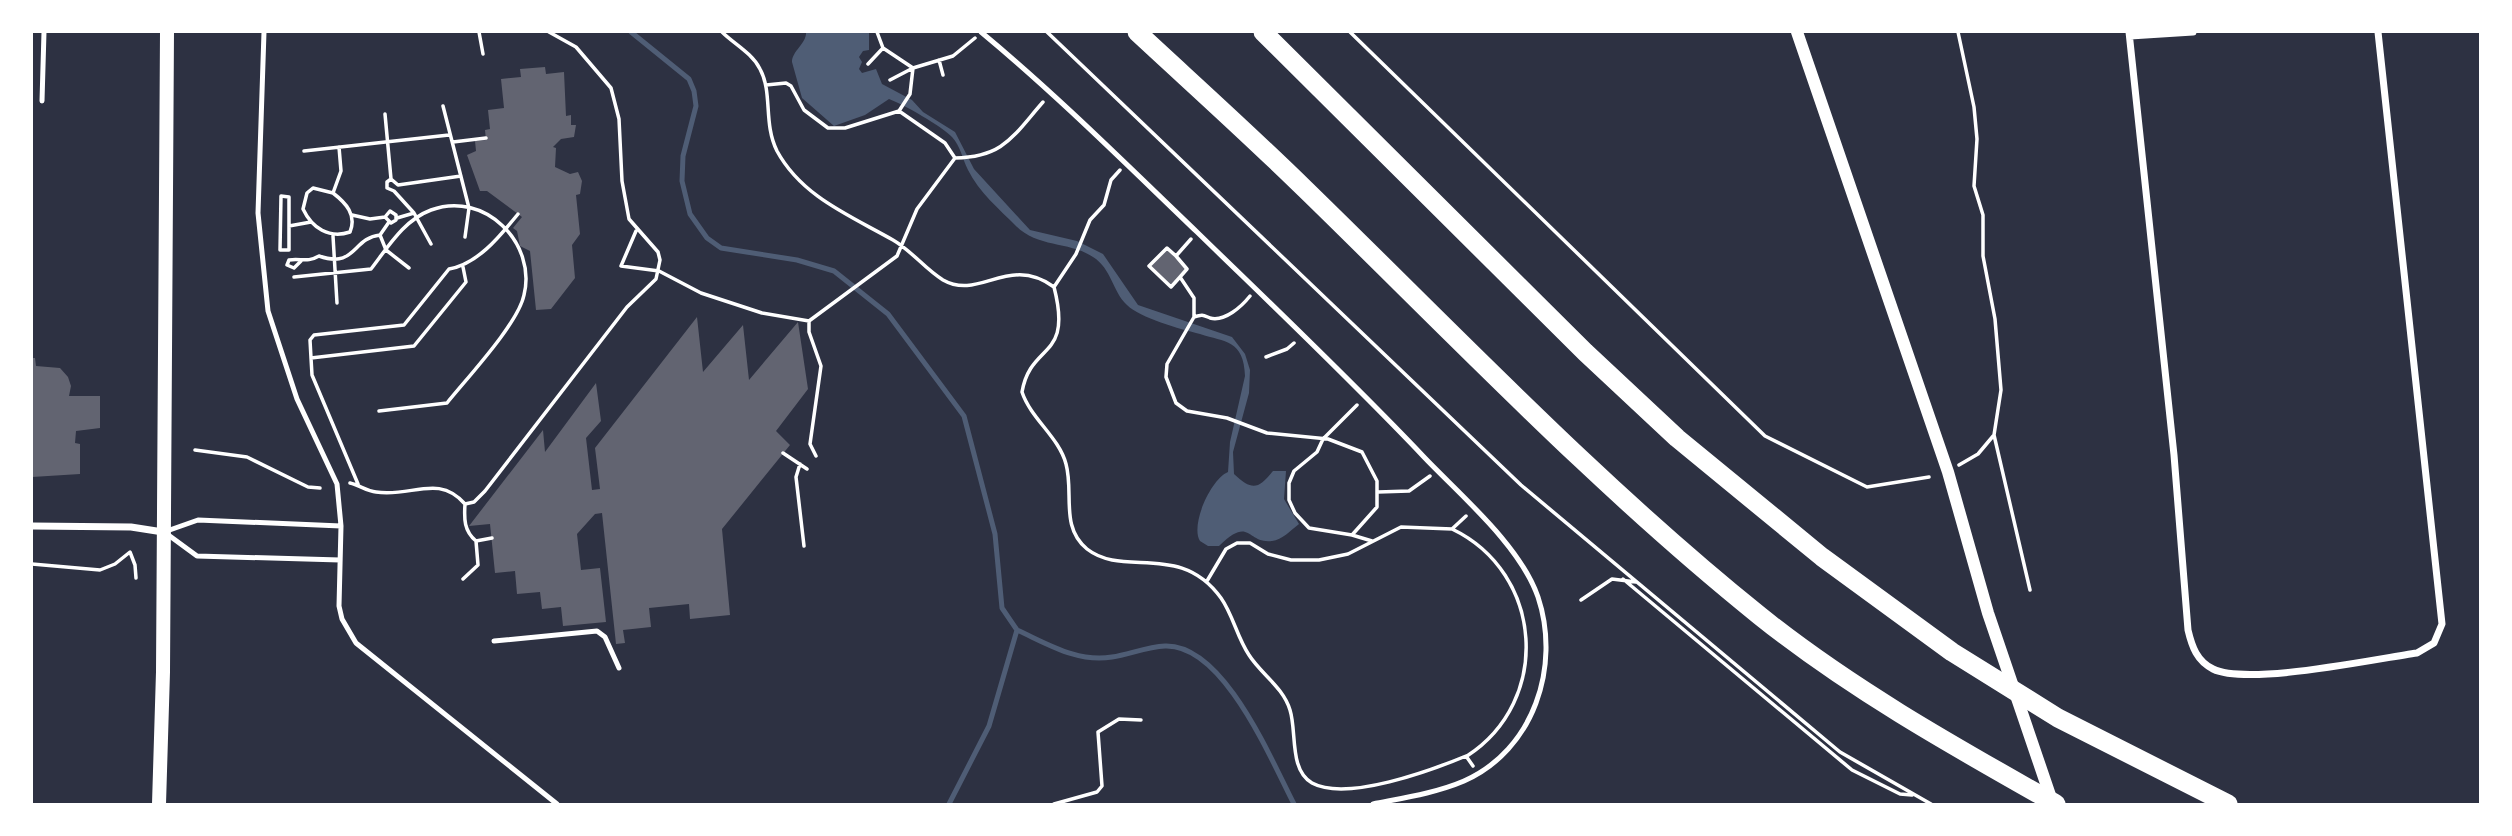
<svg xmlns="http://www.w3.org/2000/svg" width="2512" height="836" font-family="'DM Sans',sans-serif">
	<rect width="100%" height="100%" fill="#2d3142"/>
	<path fill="#4f5d75" d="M806,32H869V50L863,51L859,57L862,62L859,69L862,73L876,69L882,84L912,100L923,112L955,132L974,169L1030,230L1077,241L1103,254L1138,305L1232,337L1245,354L1250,370L1249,393L1233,452L1234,474C1253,492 1259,488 1273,471H1286L1284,499L1299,524C1291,530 1282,540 1272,541C1246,544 1251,515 1219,546H1208L1200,541C1190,525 1211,479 1228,472L1230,442L1245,376C1244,340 1225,342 1200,334C1180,329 1140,318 1127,305C1112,291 1112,269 1093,257C1069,241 1038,248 1016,226C999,209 979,192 968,170C962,158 961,147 952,137C943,127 903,104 889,99L865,115L834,126L802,98L792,62C792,51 807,43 806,32Z"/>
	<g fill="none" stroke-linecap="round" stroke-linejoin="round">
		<path stroke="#4f5d75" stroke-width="5" d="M631,32L689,79L694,91L696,106L683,156L682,181L690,214L707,238L721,248L797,260L834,271L888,314L964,416L995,534L1002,608L1017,630L989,726L949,804
			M1017,630C1048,644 1078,663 1112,657C1130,654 1147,647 1165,646C1224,644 1271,760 1294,804"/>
	</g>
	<path fill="#626471" d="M545,67L546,74L564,72L566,116L571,115V125H576L574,137L561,139L553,147L556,148L555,167L570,174L578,172L582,181L580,194L576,195L580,234L572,245L575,278L551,309L536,310L530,251L520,246L517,231L513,228L522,217L487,191H480L467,155L476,151L475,141L486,140L485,130L490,129L488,110L504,108L501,79L521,77L520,69Z
		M1167,248L1187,269L1171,287L1149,266Z
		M697,317L703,372L743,325L749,380L798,322L808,389L776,431L790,445L722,529L730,615L690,619L689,604L649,608L651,627L623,630L625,643L616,644L602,513L595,514L577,534L581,570L600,568L606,622L563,626L561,607L542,609L540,592L517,594L515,571L495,573L490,524L469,526L543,430L545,452L596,383L601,421L586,438L592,490L600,489L595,448Z
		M32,358H35L36,366L60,368L68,377L71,386L69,396H100V428L76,431L75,443L80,444V474L32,477Z"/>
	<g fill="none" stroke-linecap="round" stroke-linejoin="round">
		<path stroke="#fff" stroke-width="3.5" d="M479,32L483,54
			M722,32C734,44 752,53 760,69C773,93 763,123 777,151C802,197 851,216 893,240C912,251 925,269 943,280C980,301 1008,254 1054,287C1073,361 1031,341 1022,392C1031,419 1059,437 1066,464C1074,493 1060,527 1087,549C1124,578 1180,541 1221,598C1233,615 1237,637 1249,655C1261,674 1283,687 1290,710C1297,732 1289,770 1312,783C1347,802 1432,770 1466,756L1473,766
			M877,32L883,48L913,68
			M1047,32L1521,485L1840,752L1931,804
			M1350,32L1765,436L1867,487L1929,477
			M1958,32L1974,107L1977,139L1974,186L1983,215V256L1995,319L2001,390L1994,435L1978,454L1959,465
			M939,60L943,75
			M868,64L883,48
			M890,80L913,68
			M766,85L786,83L791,86L804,110L828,128H845L899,111L945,143L955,158L917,209L897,256L809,321
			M443,106L469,208L465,237
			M899,111L910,94L913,68L953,56L975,38
			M385,114L391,179L387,182V188L394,191L414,213L431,244
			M453,142L486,138
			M304,151L449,135
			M955,158C1004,157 1013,136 1043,102
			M391,179L398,185L461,176
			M333,193L313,188L307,193L303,209C312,228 329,239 350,232C357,215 346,203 333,193L341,171L339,147
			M281,196L289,197V250H280Z
			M352,215L370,219L385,217L390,211L396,215V220L391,223L385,217
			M397,218L414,213
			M289,226L311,222
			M636,231L621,266L659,271L701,293L762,313L809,321V332L821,366L810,444L816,456
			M380,235L386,250L409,268
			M333,236L337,303
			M1191,239L1176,256L1187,269L1180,277L1194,298V317C1203,314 1203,315 1210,318C1225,322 1242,306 1250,296
			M1176,256L1167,248L1149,266L1171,287L1180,277
			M301,261L294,268L287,265L289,260C301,258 307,263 319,256C356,269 352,238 380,235L389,222
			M463,267L466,282L414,346L311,358L310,340L314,335L404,325L449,269C478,264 500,236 518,214
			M294,277L371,269C388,247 404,220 431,210C484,190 537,243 524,295C518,324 467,378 447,403L379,411
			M1054,287L1076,254L1090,220L1104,205L1111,180L1120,170
			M1194,317L1167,364L1166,377L1176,403L1187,411L1227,418L1267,433L1328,439L1362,452L1377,481V507L1352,535L1372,541
			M1266,357L1287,349L1294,343
			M311,358L312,375L358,484
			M1994,435L2030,590
			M195,450L247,457L308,487L320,488
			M783,453L807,469
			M800,464L796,477L804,546
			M350,483C359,485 367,491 376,492C411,498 438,473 465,504C464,519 464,531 476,541
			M1378,492L1409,491L1430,476
			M465,504L474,502L485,491L627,307L656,279L660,260L658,252L629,219L622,181L619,119L611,88L576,47L549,32
			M1452,529C1544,573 1552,701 1467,756
			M1352,535L1309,528L1295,513L1289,500V483L1294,471L1317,452L1323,439L1357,405
			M32,564L100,570L115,564L130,552L135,565L136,578
			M463,579L478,565L476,541L492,538
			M1623,579L1852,770L1900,794L1912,795
			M1207,581L1226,549L1237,543H1250L1268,554L1291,560H1319L1348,554L1401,527L1452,529L1466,516
			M1581,600L1612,579L1636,582
			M1054,804L1097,792L1102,786L1098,732L1119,719L1141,720"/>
		<path stroke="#fff" stroke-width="5" d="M264,32L258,213L268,311L297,399L337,484L341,526L339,606L342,619L356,643L557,804
			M981,32C1057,95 1126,164 1197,232C1273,306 1350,379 1423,456C1460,495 1520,545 1538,597C1561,666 1534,750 1464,781C1436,793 1403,798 1373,804
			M42,101L44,32
			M164,532L198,520L341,526
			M167,534L197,556L340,560
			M494,641L597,631L605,637L619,668"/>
		<path stroke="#fff" stroke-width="7" d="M2129,32L2174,455L2188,630C2192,647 2197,661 2213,669C2248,686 2374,659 2417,653L2434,643L2442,624L2378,32
			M2130,36L2193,32
			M32,526L131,527L163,532"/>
		<path stroke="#fff" stroke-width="12" d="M1797,32L1948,472L1988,613L2053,804"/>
		<path stroke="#fff" stroke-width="14" d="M159,804L163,672L167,32"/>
		<path stroke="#fff" stroke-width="19" d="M1137,32C1193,84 1250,135 1305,189C1454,334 1597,485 1760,616C1851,689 1955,747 2056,804
			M1263,32L1585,352L1677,438L1822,557L1952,652L2058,718L2228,804"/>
	</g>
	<rect width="2512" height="836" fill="none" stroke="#ffffff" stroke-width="66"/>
</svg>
